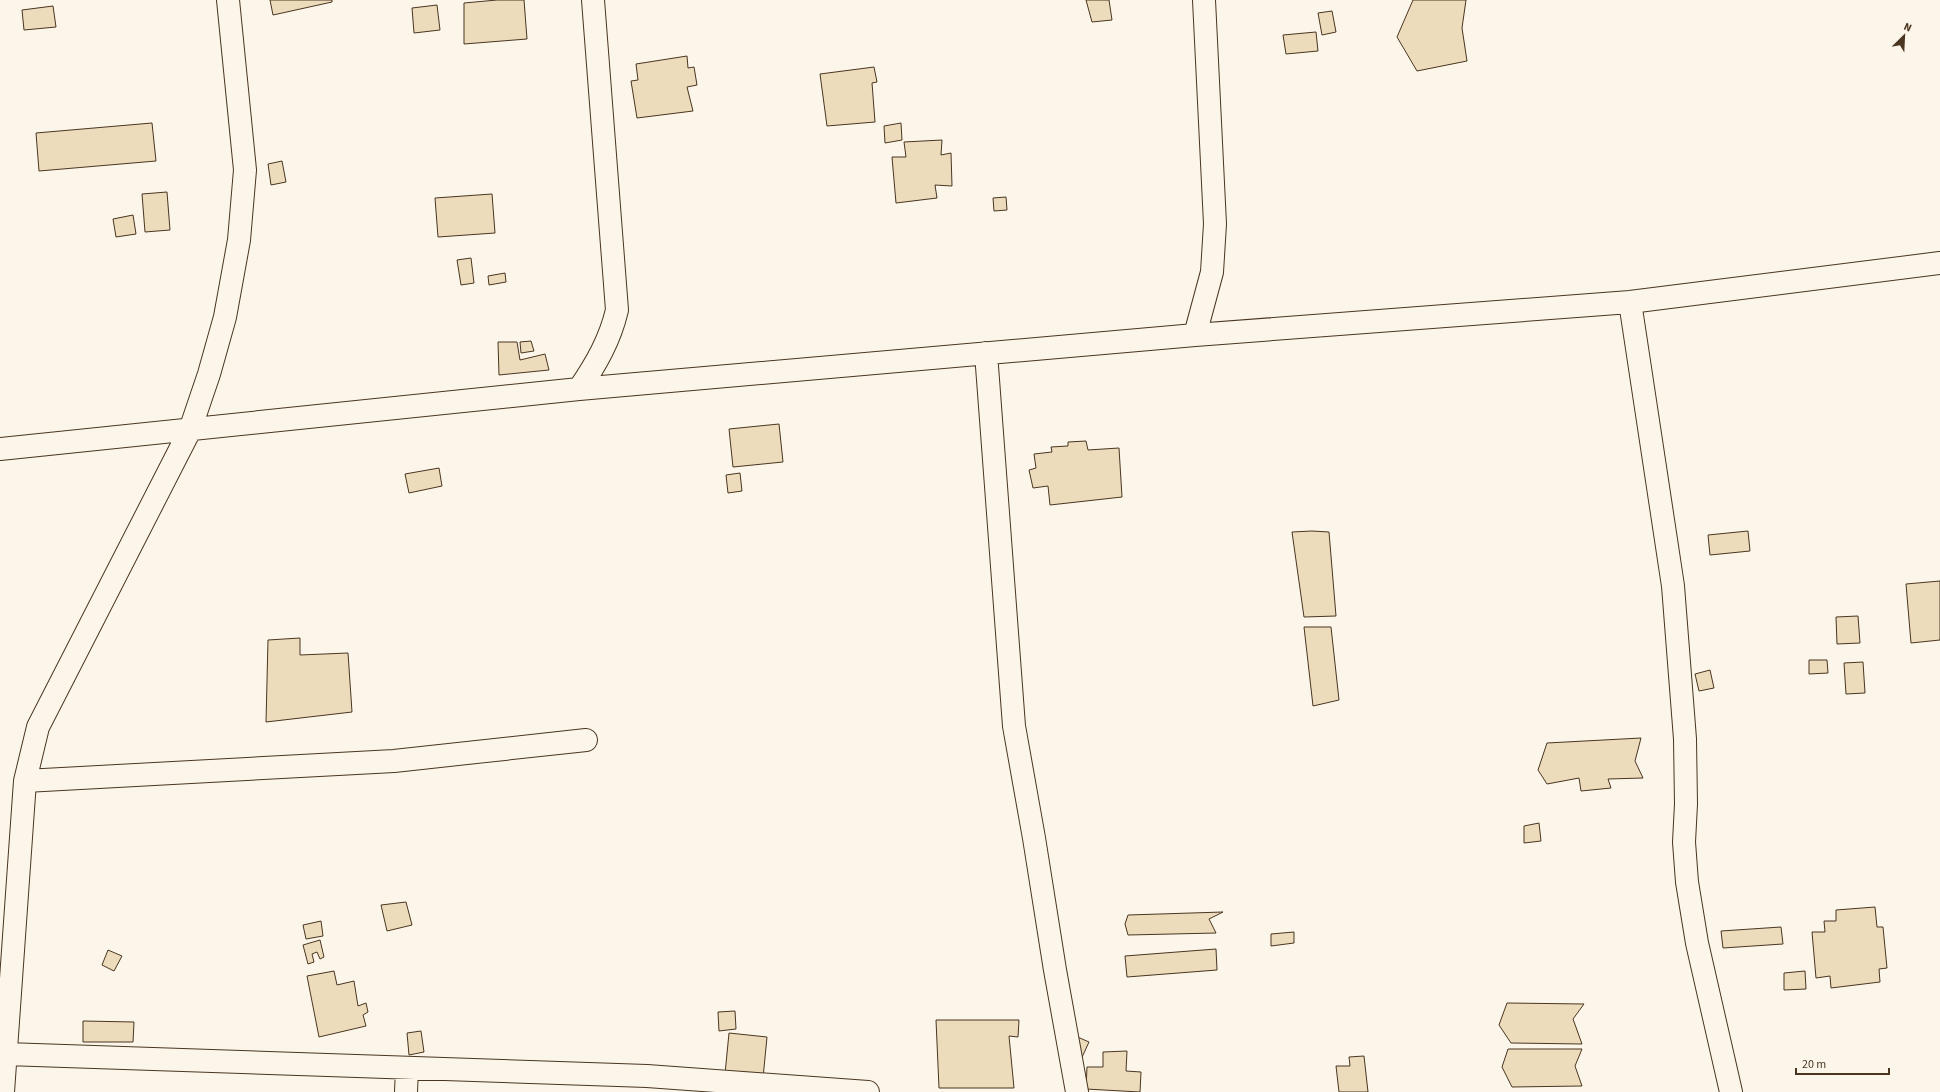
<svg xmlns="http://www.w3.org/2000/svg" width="1940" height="1092" font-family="'Source Sans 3',sans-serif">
	<rect width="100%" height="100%" fill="#fbf6e9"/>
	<path fill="#ecdcbc" stroke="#4a3520" d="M270,0H332V2L273,15Z
		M497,0H524L527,39L464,44V3Z
		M1086,0H1109L1112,20L1092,22Z
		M1413,0H1466L1462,28L1467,61L1417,71L1397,37Z
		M437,5L440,30L414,33L412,8Z
		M53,6L56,27L24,30L22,10Z
		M1332,11L1336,32L1322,35L1318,13Z
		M1316,32L1318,51L1286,54L1283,35Z
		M687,56L688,68L694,67L697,85L687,87L693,111L637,118L631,81L638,80L636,64Z
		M874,67L877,82L872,83L875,122L827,126L820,74Z
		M152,123L156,161L39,171L36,133Z
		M901,123L902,140L885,143L884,126Z
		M942,140L941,155L951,153L952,186L935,185L937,198L896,203L892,157H906L904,142Z
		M282,161L286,182L271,185L268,164Z
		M167,192L170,230L145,232L142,194Z
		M492,194L495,233L438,237L435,198Z
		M1006,197L1007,210L994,211L993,198Z
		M133,215L136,234L116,237L113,219Z
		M471,258L474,283L461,285L457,260Z
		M505,273L506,282L489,285L488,276Z
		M531,341L534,351L521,353L520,342Z
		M498,342H517L520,360L545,354L549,370L499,375Z
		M779,424L783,462L733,467L729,429Z
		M1086,441L1088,450L1119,448L1122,497L1050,505L1048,486L1033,488L1029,470L1036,468L1034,454L1052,452L1051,447L1068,446V442Z
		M439,468L442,486L409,493L405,474Z
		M740,473L742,491L728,493L726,475Z
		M1312,531L1329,532L1336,616L1304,617L1292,532Z
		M1748,531L1750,551L1710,555L1708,535Z
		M1940,581V640L1911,643L1906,584Z
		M1858,616L1860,643L1837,644L1836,617Z
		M1304,627H1331L1339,700L1313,706Z
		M300,638V655L348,653L352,712L266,722L268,640Z
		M1809,660H1827L1828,673L1809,674Z
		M1863,662L1865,693L1846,694L1844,663Z
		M1710,670L1714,688L1699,691L1695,674Z
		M1641,738L1635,761L1643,778L1608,779L1611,788L1581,791L1579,778L1547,784L1538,770L1547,743Z
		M1539,823L1541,841L1524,843V826Z
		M406,902L412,925L387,931L381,905Z
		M1875,907L1877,927H1883L1887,968L1879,969L1880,982L1831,988L1830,976L1816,978L1812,932H1825L1824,921H1836V910Z
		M1223,912L1209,919L1216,933L1128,935L1125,924L1128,915Z
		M321,921L323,936L306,939L303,925Z
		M1781,927L1783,944L1723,948L1721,931Z
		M1294,932V943L1271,946V934Z
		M320,940L324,957L320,959L317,952L312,954L314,962L308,964L303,945Z
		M1216,949L1217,970L1127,977L1125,956Z
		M108,950L122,956L114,971L102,965Z
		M334,971L337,985L354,981L358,1006L366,1003L368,1012L363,1015L366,1026L319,1037L307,976Z
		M1805,971L1806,989L1784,990V973Z
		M1507,1003L1584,1004L1573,1019L1582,1044L1511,1043L1499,1025Z
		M735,1011L736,1029L719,1031L718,1012Z
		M936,1020H1019L1018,1037L1009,1036L1014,1088H939Z
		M83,1021L134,1022L133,1042H83Z
		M421,1031L424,1052L409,1055L407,1033Z
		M729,1033L767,1037L763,1078L725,1074Z
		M1073,1035L1089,1042L1078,1066Z
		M1508,1049H1582L1575,1066L1582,1086L1512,1087L1502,1067Z
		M1127,1051L1126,1071L1141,1072L1140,1092L1086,1089L1087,1067H1103V1052Z
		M1364,1056L1368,1092H1339L1336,1066H1350L1349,1057Z"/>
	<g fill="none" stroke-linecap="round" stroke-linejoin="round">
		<defs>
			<path id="minor" d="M1630,302L1673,586L1685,739L1686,804L1684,842L1687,882L1697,943L1731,1092
				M1195,335L1212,272L1215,224L1204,0
				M986,353L1014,726L1034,838L1055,970L1077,1092
				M579,389C596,364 610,340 617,310L593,0
				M0,449L579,389L1195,335L1630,302L1940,263
				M25,781L394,761L586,740
				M6,1054L647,1076L868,1092
				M3,1092L25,781L38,727L190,430L209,374L225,317L239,240L245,170L228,0
				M406,1092L407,1068"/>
		</defs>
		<use href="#minor" stroke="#4a3520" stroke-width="24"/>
		<use href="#minor" stroke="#fbf6e9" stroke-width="22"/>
	</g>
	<g transform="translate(1904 36) rotate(24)" stroke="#fbf6e9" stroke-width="3" paint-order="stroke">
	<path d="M0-3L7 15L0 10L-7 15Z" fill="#4a3520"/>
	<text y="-6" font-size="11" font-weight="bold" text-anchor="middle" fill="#4a3520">N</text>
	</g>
	<path d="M1796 1068v6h93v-6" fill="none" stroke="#4a3520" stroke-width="2"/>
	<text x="1802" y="1068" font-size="12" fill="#4a3520" stroke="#fbf6e9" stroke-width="3" paint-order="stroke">20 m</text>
</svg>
